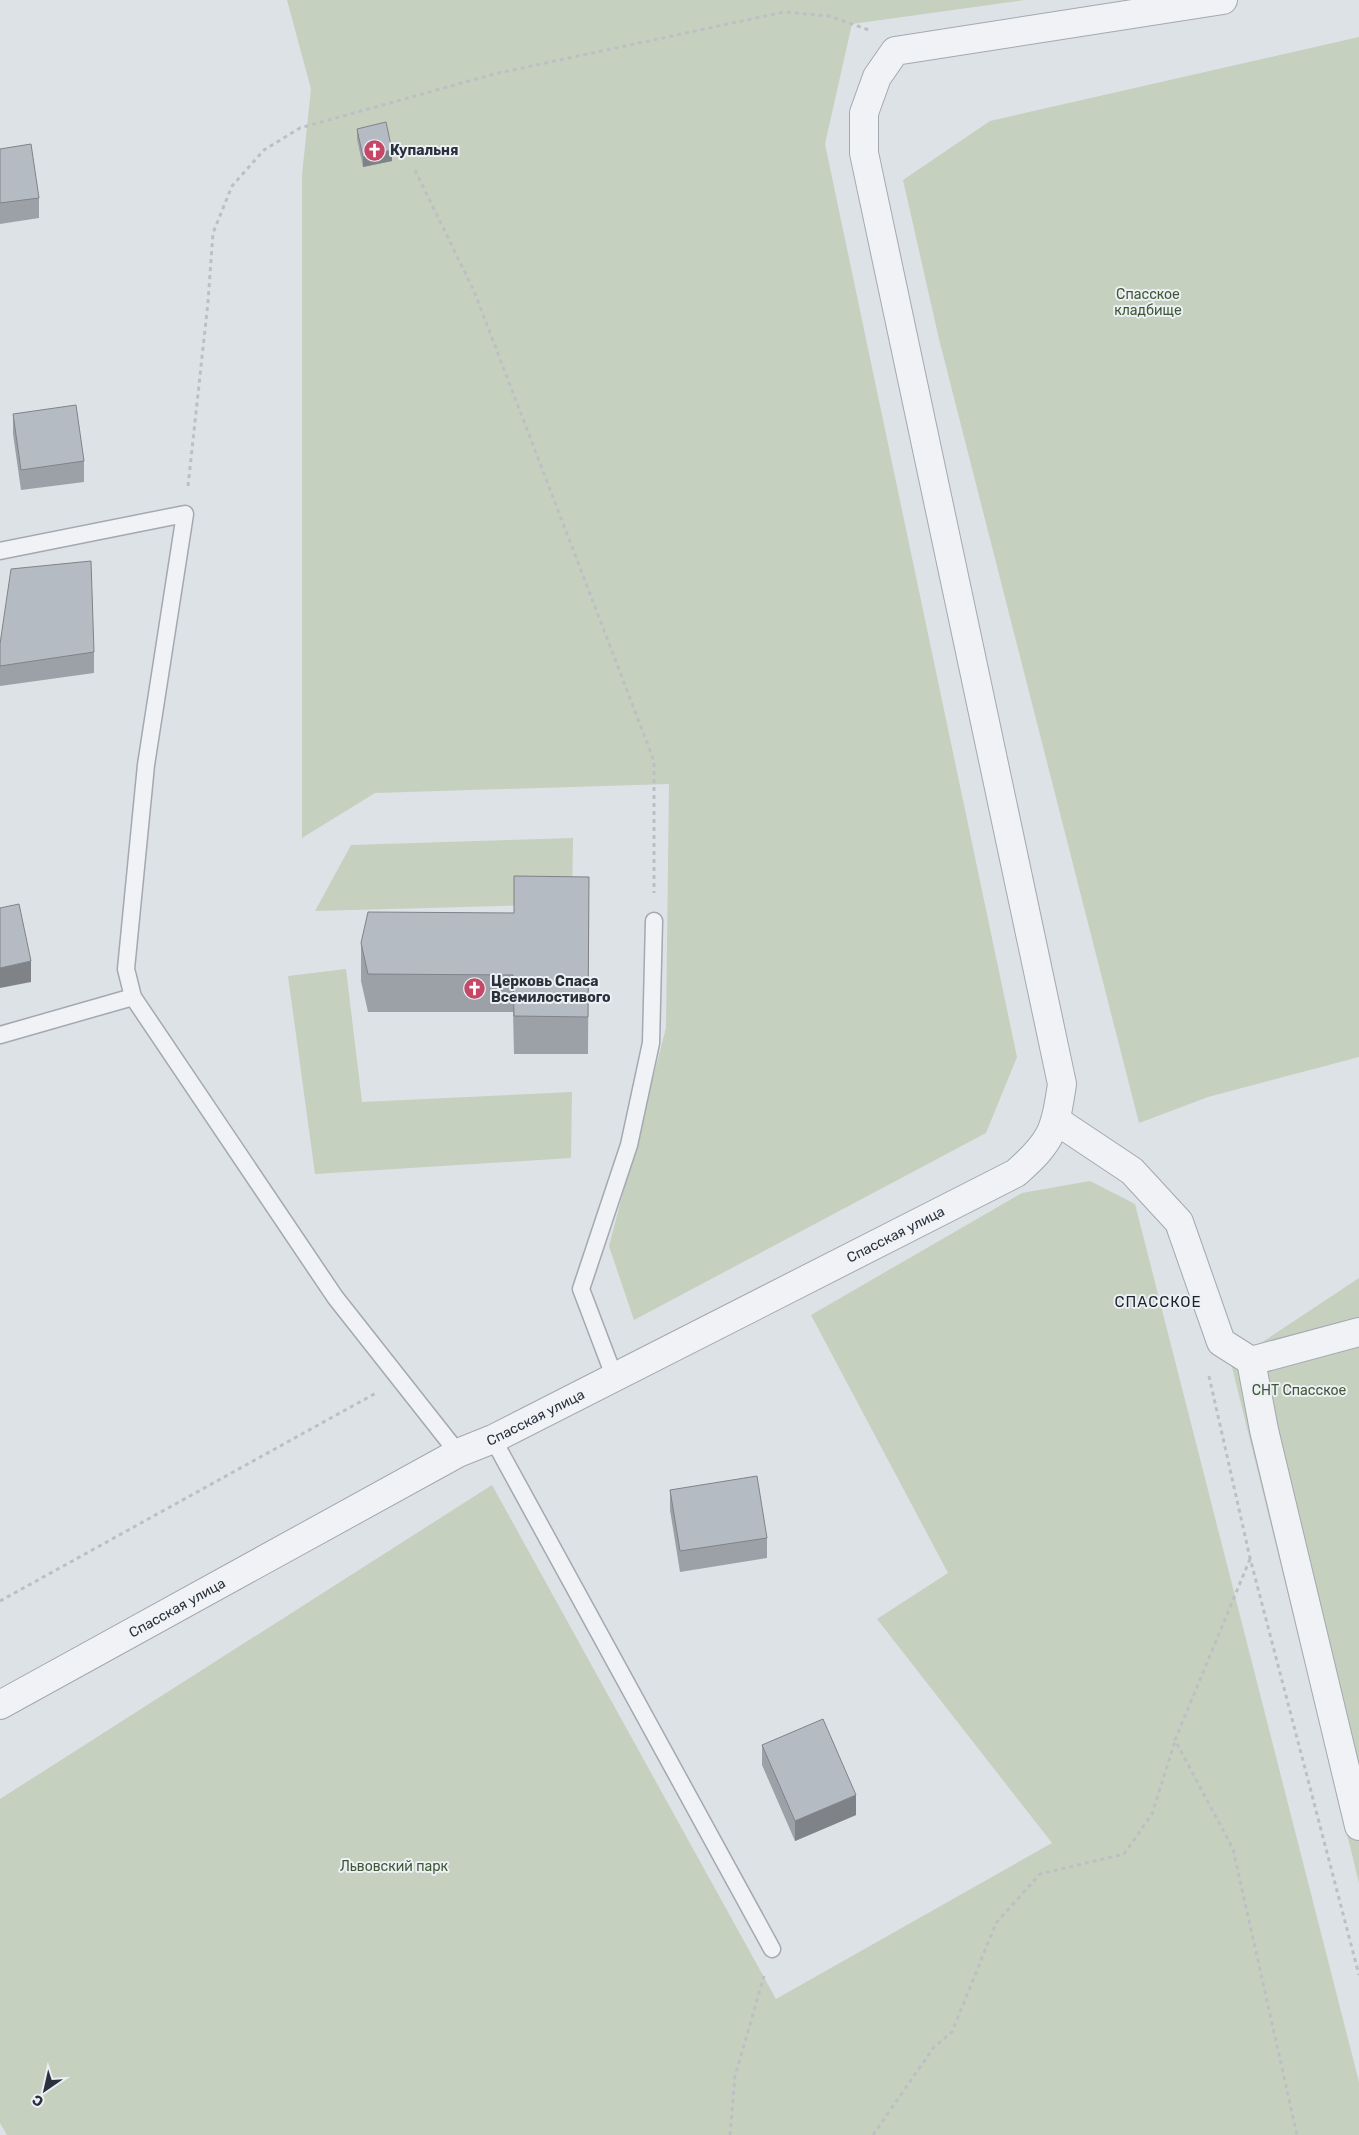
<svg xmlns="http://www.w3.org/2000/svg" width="1359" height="2135" font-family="Rubik,sans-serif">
	<rect width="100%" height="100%" fill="#dde2e6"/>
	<path fill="#c5d0bf" d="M287,0H1025L852,24L825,144L1017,1057L986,1133L634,1320L609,1246L666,1028L669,784L375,793L302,838V175L311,89Z
		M1359,37V1057L1208,1097L1139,1123L939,339L903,180L990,121Z
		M573,838L572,904L315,911L351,845Z
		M346,969L362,1102L572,1092L571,1158L315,1174L288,976Z
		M1090,1181L1135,1204L1359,2082V2135H7L0,2123V1799L492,1485L776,1999L1052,1843L877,1619L948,1573L811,1315L1022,1193Z
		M1359,1278V1883L1231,1363Z"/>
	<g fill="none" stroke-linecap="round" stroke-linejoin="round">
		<defs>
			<path id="service" d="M0,551L185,514L146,765L126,969L133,997
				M0,1035L133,997L335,1297L458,1453
				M614,1376L581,1289L629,1145L651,1043L654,921
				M493,1439L772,1949"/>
			<g id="minor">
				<path d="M1057,1121L1132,1171L1179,1222L1221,1342L1251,1361L1359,1332"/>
				<path d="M1251,1361L1264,1430L1359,1826"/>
				<path id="s1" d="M0,1705L458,1453L493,1439L1016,1173C1052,1141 1055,1131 1062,1084L864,153V113L877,77L895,51L1223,0"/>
			</g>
		</defs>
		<use href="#service" stroke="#a3a9b0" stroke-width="19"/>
		<use href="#minor" stroke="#a3a9b0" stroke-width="30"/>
		<path stroke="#bcc0c5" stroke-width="3" stroke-dasharray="4 4" stroke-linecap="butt" d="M415,170L474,291L654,761V893
			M188,486L208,302L213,233L232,186L264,150L300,128L494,74L784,12L829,16L869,30
			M1209,1376L1250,1558L1359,1975
			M1250,1559L1175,1740L1233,1849L1297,2135
			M0,1601L376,1393
			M730,2135L735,2076L764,1976
			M873,2135L934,2047L952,2032L996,1923L1040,1874L1124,1854L1152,1814L1175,1741"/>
		<use href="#service" stroke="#f0f2f5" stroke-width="16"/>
		<use href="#minor" stroke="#f0f2f5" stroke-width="28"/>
	</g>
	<path fill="#9ca1a8" d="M357,129L392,161L363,167L357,139Z
		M0,149L39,198V218L0,224Z
		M13,414L84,461V482L21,490L13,434Z
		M0,644L94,652V673L0,686Z
		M589,877L588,1054H514L513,1012H368L361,981V943L514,913Z
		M670,1490L767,1538V1558L680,1572L670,1510Z
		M762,1745L856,1815L795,1841L762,1765Z"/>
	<path fill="#7f8388" d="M392,150V161L363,167V157Z
		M31,961V982L0,988V968Z
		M856,1795V1815L795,1841V1821Z"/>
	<path fill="#b5bbc3" stroke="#7f8388" d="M386,122L392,150L363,157L357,129Z
		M31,144L39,198L0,203V149Z
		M76,405L84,461L21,470L13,414Z
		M91,561L94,652L0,666V644L11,569Z
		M514,876L589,877L588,1017L514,1016L513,975L368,974L361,943L368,912L514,913Z
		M19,904L31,961L0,968V908Z
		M757,1476L767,1538L680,1551L670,1490Z
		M823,1719L856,1795L795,1821L762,1745Z"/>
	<defs>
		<symbol id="church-disc" viewBox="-11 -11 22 22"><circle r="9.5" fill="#c54967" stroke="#ecf0f4"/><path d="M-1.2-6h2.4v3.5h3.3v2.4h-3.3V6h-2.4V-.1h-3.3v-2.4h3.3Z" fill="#fff"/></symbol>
	</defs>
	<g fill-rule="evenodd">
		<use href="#church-disc" x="362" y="138" width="25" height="25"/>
		<use href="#church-disc" x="462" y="976" width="25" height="25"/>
	</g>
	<g text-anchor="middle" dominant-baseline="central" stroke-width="4" stroke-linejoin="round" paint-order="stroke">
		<g font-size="14" font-weight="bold" fill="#28313c" stroke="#ecf0f4" text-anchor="start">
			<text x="390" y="150">Купальня</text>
			<text x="491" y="981">Церковь Спаса<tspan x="491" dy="16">Всемилостивого</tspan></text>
		</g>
		<g font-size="14" fill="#3f5736" stroke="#ecf0f4">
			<text x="1148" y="294">Спасское<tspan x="1148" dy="16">кладбище</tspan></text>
			<text x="1299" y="1390">СНТ Спасское</text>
			<text x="394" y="1866">Львовский парк</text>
		</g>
		<g font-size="14" fill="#28313c" stroke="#ecf0f4">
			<text stroke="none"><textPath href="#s1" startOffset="1012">Спасская улица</textPath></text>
			<text stroke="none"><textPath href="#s1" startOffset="608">Спасская улица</textPath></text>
			<text stroke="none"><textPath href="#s1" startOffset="202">Спасская улица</textPath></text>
		</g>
		<g font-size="15" letter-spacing="1" fill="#1a222c" stroke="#ecf0f4">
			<text x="1158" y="1302">СПАССКОЕ</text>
		</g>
	</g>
	<g transform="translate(45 2090) rotate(214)" stroke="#ecf0f4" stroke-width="4" paint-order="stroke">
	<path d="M0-4L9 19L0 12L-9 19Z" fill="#28313c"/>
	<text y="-8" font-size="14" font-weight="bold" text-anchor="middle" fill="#28313c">С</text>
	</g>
</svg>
